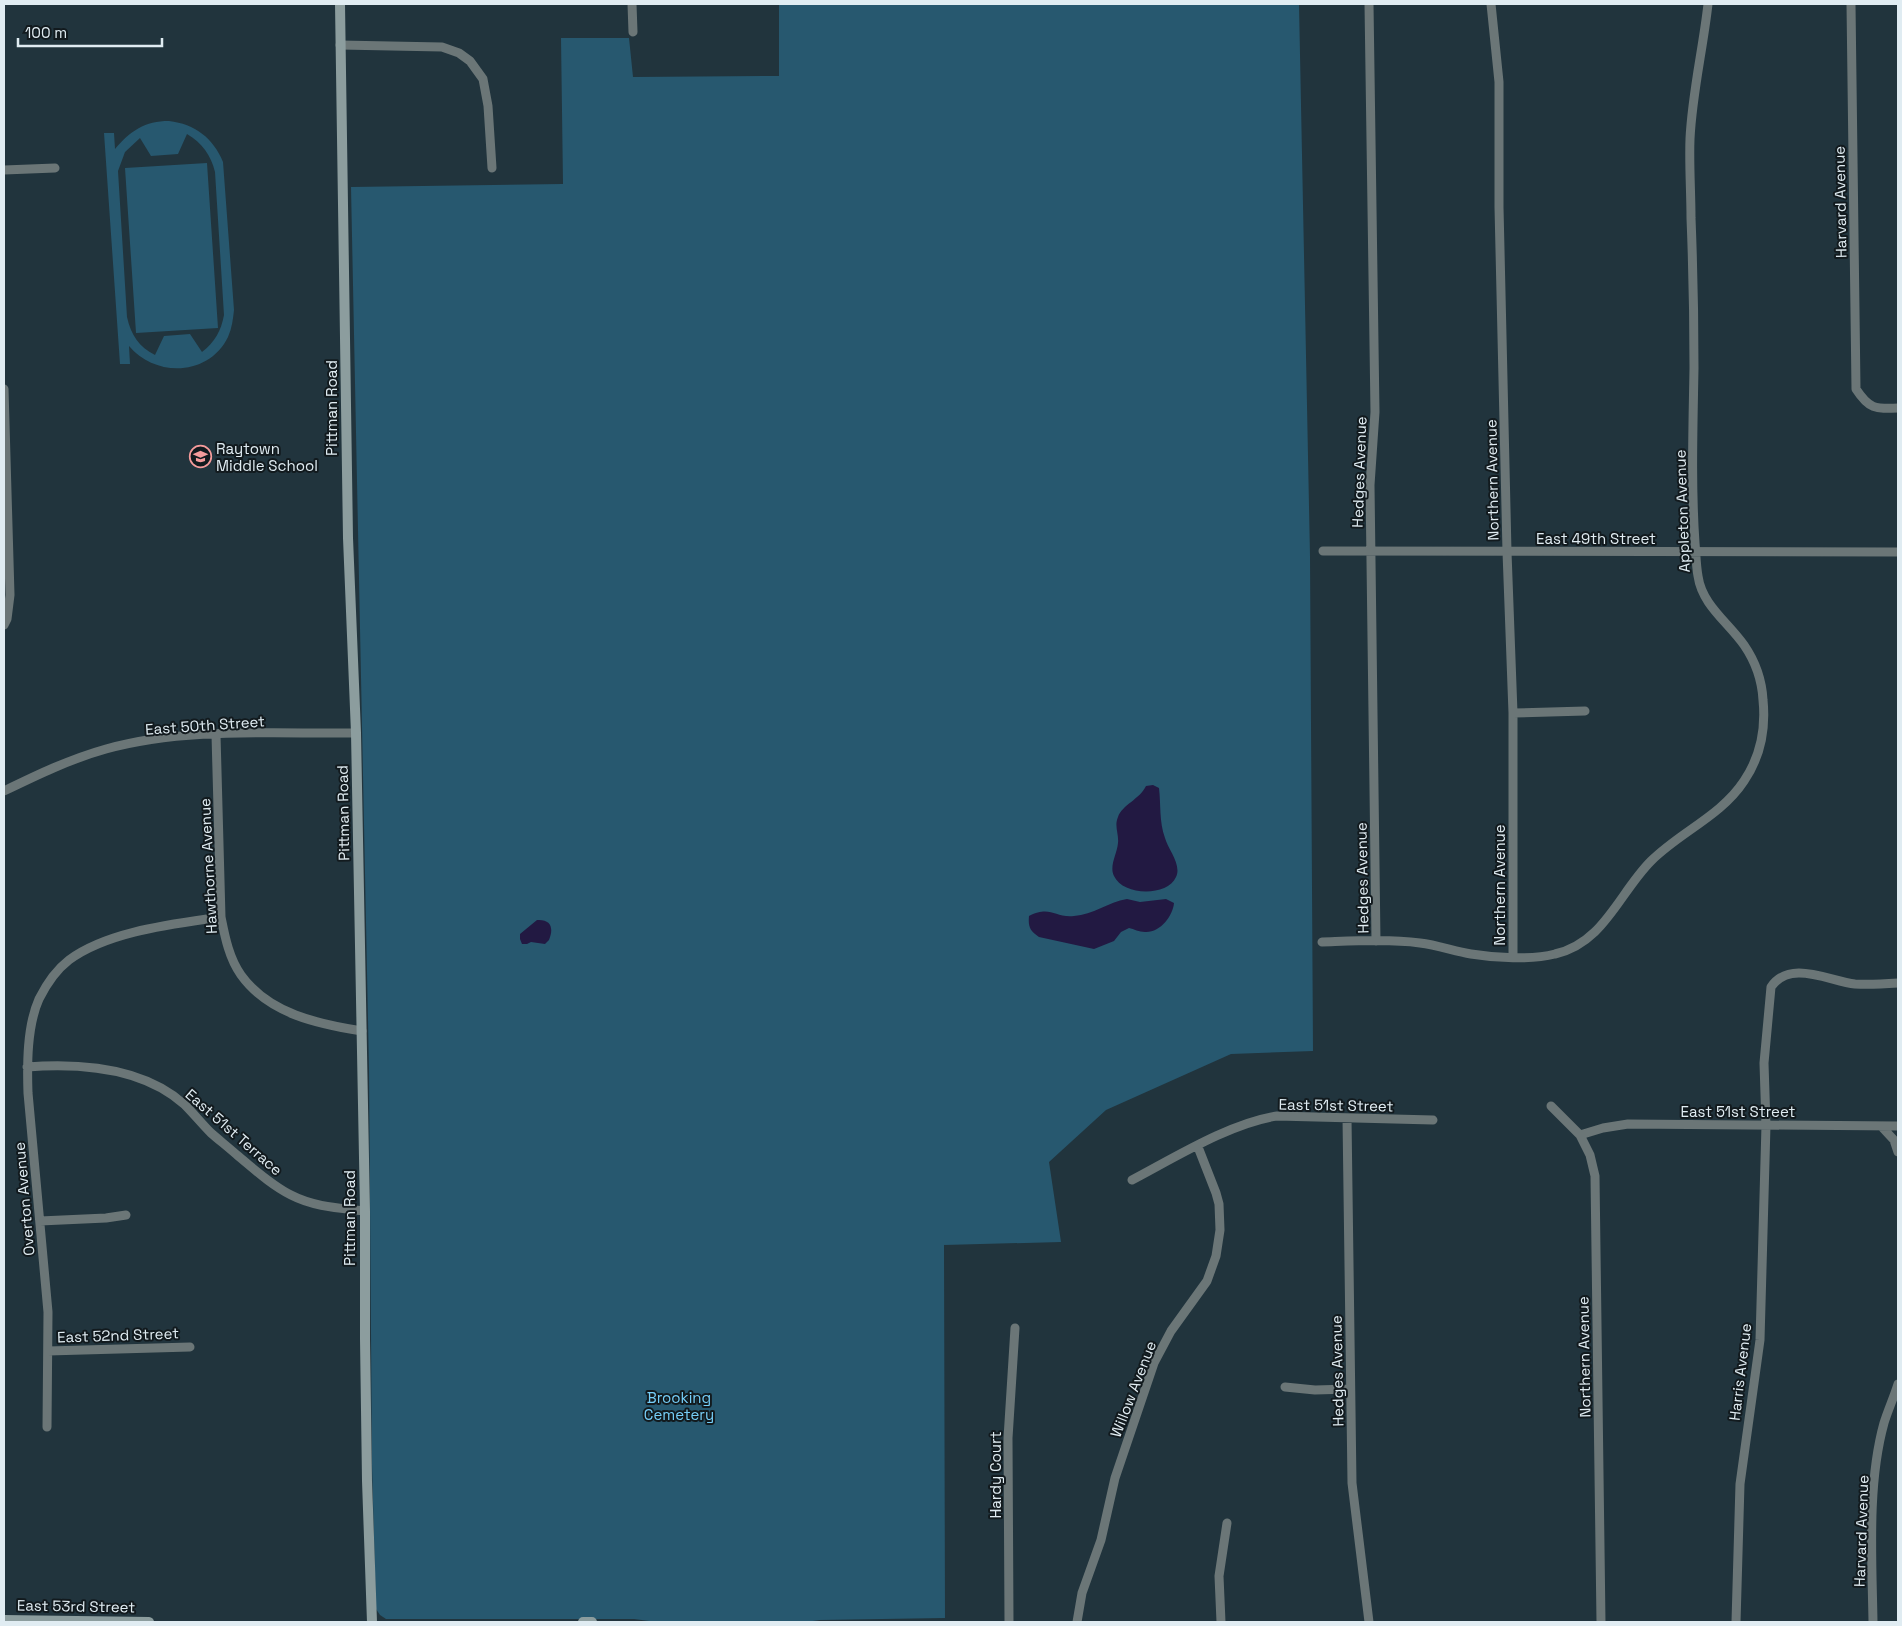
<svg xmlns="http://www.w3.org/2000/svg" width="1902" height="1626" font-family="'Space Grotesk',sans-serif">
	<rect width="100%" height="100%" fill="#21343d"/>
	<path fill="#27586f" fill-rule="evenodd" d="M779,4H1299L1310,556L1313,1051L1231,1054L1106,1110L1049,1162L1061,1242L944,1245L945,1618L820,1620L805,1622H657L634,1619H386L380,1615L376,1609L372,1465L369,1069L351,187L563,184L561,38H629L633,77L779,76Z
		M169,121C195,124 213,138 223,162L234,310C233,319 232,328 228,337C209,376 156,378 129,346L130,364H120L104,133H114L115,149C130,131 145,121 169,121ZM187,134C202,143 211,155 215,172L224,315C221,331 215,342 202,352L190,334L164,336L155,355C139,347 131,335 127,317L118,171L125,152L140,138L151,156L178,154Z
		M207,163L218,328L136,333L125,168Z"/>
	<path fill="#221942" d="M1153,785L1159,788C1161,805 1159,821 1165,838C1168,849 1182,865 1176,877C1167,897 1123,896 1114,876C1109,866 1117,854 1118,843C1119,834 1114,826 1118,817C1122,805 1140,799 1146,786Z
		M1127,899L1140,902L1166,899L1174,903C1173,916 1160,933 1145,932C1139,932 1134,929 1129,928L1121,932L1114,941L1094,949L1039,937C1030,931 1028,927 1029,916C1051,905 1054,918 1074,916C1093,915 1108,902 1127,899Z
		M537,920C551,919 554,928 549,940L545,944L531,942L527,944H522L520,939V934Z"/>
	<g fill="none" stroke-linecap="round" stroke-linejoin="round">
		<path stroke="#6b7677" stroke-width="9" d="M632,4L633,32
			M1369,4L1375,412L1370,485L1376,941
			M1491,4L1499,82V207L1507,552L1513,713V957
			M1851,4L1856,389C1869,409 1875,409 1898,408
			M340,45L442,47L459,53L470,61L483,79L488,106L492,168
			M4,170L55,168
			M4,389L10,595L7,619L4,625
			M1323,551L1898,552
			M1513,713L1585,711
			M216,735L221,917C225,937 229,958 241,975C269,1014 318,1024 362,1031
			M4,791C37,775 70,759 106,749C185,727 275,734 356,733
			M1322,942C1354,941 1388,939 1420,943C1437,945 1454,951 1471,954C1495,958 1531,960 1555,954C1604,943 1619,893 1651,861C1680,832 1721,816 1744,781C1761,756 1766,730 1763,700C1762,681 1755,661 1744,645C1728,622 1702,605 1698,576C1696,565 1696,554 1695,543C1691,485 1693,426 1694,368C1694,317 1693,268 1691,218C1691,192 1689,165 1690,139C1692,94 1703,49 1708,4
			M27,1067C80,1063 143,1067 185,1105C194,1114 202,1124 211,1133C219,1140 228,1147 237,1155C254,1169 271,1185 291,1195C314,1207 340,1208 365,1211
			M1551,1106L1580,1135L1590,1155L1595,1176L1601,1622
			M1347,1118L1352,1483L1369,1622
			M1881,1126L1894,1140L1898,1152
			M1580,1135L1603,1128L1628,1124L1898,1126
			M1132,1180C1174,1158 1230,1123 1277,1116L1433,1120
			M40,1221L106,1218L126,1215
			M48,1351L190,1347
			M1285,1387L1315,1390L1350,1389
			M47,1427L48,1312L28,1093C27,1064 27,1026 39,999C46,985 56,970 69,960C108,931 174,924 221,917
			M1009,1622L1008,1438L1015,1328
			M1077,1622L1082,1593L1101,1540L1115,1478L1154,1363L1171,1331L1207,1281L1216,1256L1220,1230L1219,1204L1216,1193L1198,1147
			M1221,1622L1219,1576L1227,1523
			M1736,1622L1740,1484L1760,1340L1766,1125L1764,1063L1771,987C1790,959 1829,981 1855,984C1869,985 1884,984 1898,983
			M1873,1622C1872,1559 1867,1484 1884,1423C1888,1410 1894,1397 1898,1384"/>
		<path stroke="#8c9d9e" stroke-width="10" d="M340,4L348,538L356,733L365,1211V1339L367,1481L372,1622
			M4,1620L149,1622
			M583,1622H592"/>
	</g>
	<defs>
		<symbol id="school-ring" viewBox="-11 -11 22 22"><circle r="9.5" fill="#121a1e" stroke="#f59b9b" stroke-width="1.5"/><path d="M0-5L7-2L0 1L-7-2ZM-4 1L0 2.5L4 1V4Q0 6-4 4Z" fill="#f59b9b"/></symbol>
	</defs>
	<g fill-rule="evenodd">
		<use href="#school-ring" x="188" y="444" width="25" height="25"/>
	</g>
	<g text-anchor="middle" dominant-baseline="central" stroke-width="4" stroke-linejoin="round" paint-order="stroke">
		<g font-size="15" fill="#e0ecf2" stroke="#121a1e">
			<text transform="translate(1840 202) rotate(-91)">Harvard Avenue</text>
			<text transform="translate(331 408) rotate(-90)">Pittman Road</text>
			<text transform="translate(1359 472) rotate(-88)">Hedges Avenue</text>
			<text transform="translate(1492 480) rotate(-91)">Northern Avenue</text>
			<text transform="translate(1682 511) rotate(-92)">Appleton Avenue</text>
			<text x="1596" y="538">East 49th Street</text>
			<text transform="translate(205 725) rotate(-4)">East 50th Street</text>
			<text transform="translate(343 813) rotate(-91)">Pittman Road</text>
			<text transform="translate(208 866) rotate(-93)">Hawthorne Avenue</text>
			<text transform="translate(1362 878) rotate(-91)">Hedges Avenue</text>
			<text transform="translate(1499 885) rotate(-90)">Northern Avenue</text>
			<text transform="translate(1336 1105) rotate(1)">East 51st Street</text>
			<text x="1738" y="1111">East 51st Street</text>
			<text transform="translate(234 1132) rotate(41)">East 51st Terrace</text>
			<text transform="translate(24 1199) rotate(-95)">Overton Avenue</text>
			<text transform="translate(349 1218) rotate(-90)">Pittman Road</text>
			<text transform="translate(118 1335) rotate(-2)">East 52nd Street</text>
			<text transform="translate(1584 1357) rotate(-91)">Northern Avenue</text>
			<text transform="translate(1337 1371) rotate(-91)">Hedges Avenue</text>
			<text transform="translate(1740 1372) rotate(-83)">Harris Avenue</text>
			<text transform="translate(1133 1389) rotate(-69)">Willow Avenue</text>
			<text transform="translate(995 1475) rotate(-90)">Hardy Court</text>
			<text transform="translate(1861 1531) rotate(-88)">Harvard Avenue</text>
			<text transform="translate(76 1606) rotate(1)">East 53rd Street</text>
		</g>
		<g font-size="15" fill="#e0ecf2" stroke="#121a1e" text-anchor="start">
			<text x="216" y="448">Raytown<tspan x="216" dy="17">Middle School</tspan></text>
		</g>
		<g font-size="15" fill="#76cff9" stroke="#121a1e">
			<text x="679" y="1397">Brooking<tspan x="679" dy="17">Cemetery</tspan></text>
		</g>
	</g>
	<rect width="1902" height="1626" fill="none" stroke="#e0ecf2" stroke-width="10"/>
	<path d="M18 38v8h144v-8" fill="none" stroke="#e0ecf2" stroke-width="2.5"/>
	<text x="25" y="38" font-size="15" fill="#e0ecf2" stroke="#121a1e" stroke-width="4" paint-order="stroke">100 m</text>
</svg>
